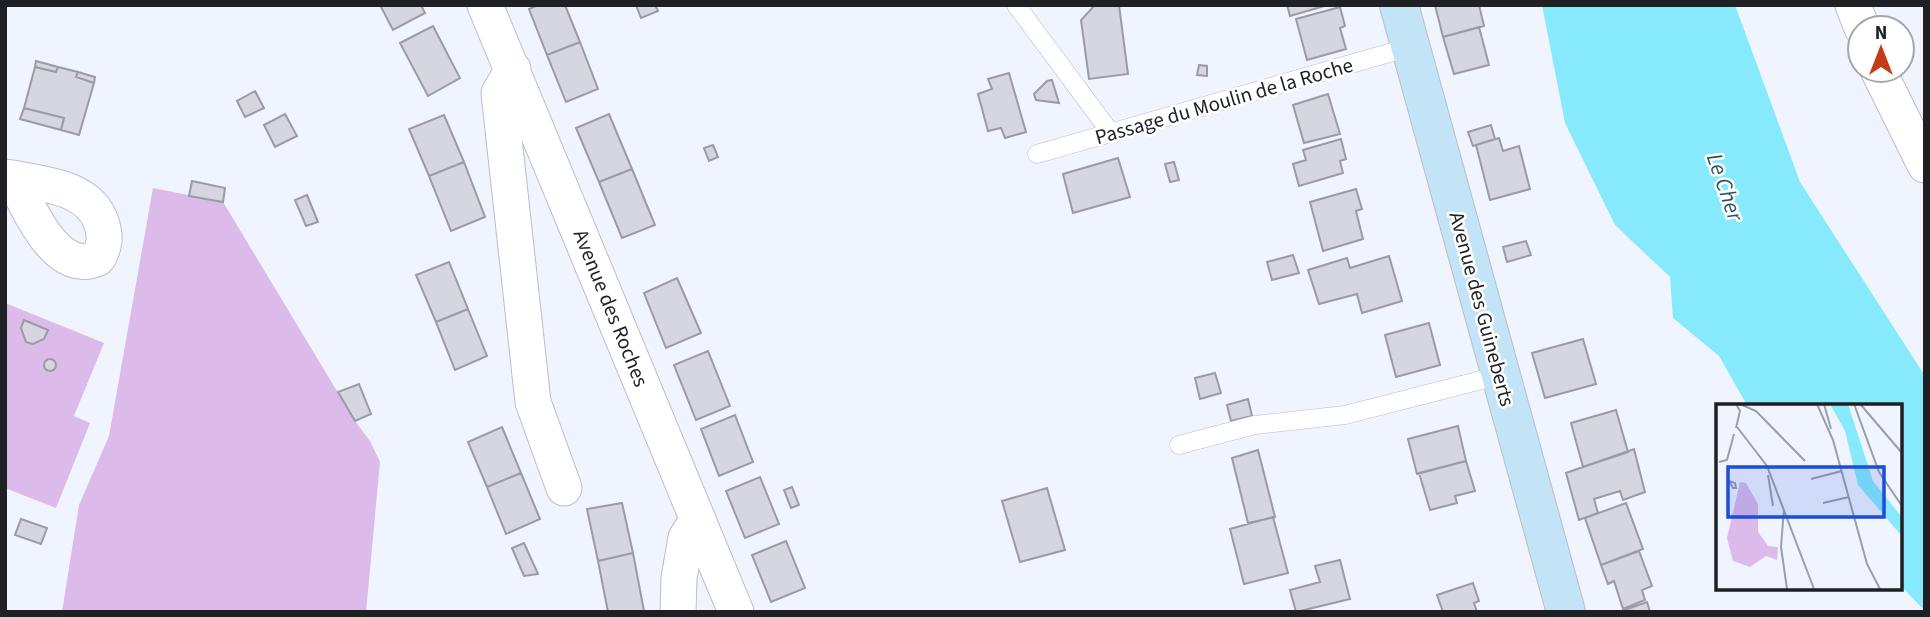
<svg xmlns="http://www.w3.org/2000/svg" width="1930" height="617" font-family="'Source Sans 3',sans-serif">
	<rect width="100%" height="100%" fill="#eff4ff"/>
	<path fill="#dcbaea" d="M153,188L223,202L355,421L370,441L380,462L366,612H62L79,505L109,436Z
		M5,303L104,343L74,416L90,423L56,508L5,488Z"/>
	<path fill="#86eafc" d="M1542,5H1735L1800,182L1925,376V611L1900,585V405H1747L1719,356L1673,318L1670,277L1615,225L1565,123Z"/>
	<path fill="#d6d6e1" stroke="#9b9ba5" stroke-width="2" d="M380,5H421L425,13L393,30Z
		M538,5H565L580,42L547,55L529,9Z
		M636,5H655L658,11L641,18Z
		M1095,5H1119L1128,74L1089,79L1081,20Z
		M1287,5H1328L1290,16Z
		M1435,5H1479L1484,26L1443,37Z
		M1340,7L1345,26L1340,28L1346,49L1307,60L1296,19Z
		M433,26L460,78L428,96L400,43Z
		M1479,27L1489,65L1454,74L1443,37Z
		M580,42L598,89L566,102L547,55Z
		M36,61L58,67L56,72L35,67Z
		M1199,65L1207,66V76L1197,75Z
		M35,67L56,72L58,67L78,72L76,77L94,83L79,135L61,130L64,118L24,108Z
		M78,72L95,77L94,83L76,77Z
		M1009,73L1026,132L1005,138L1001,128L988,131L978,94L992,89L988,79Z
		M1052,80L1059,103L1036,100L1034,94L1047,81Z
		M255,91L264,108L245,117L237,101Z
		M1328,94L1340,134L1304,143L1293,105Z
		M24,108L64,118L61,130L20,119Z
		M285,114L297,136L275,147L264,125Z
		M609,114L632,169L599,182L576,128Z
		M444,115L464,162L429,176L409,129Z
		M1491,125L1495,139L1473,146L1468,132Z
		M1499,138L1503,151L1519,146L1530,189L1490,200L1476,145Z
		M1341,139L1346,159L1340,161L1343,173L1299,186L1293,164L1306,160L1303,150Z
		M713,145L718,157L709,161L704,148Z
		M1118,158L1130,197L1073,213L1063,174Z
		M464,162L485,217L451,231L429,176Z
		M1174,162L1179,180L1170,182L1165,164Z
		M632,169L655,225L622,238L599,182Z
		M192,181L225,188L223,202L189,196Z
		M1356,189L1362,209L1356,211L1363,239L1323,251L1310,202Z
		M307,195L318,222L306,226L295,200Z
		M1526,241L1531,255L1507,262L1503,247Z
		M1293,255L1299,273L1272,280L1267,262Z
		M1389,256L1402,301L1362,313L1357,294L1319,304L1308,270L1347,258L1350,268Z
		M449,262L468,309L436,322L416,275Z
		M677,278L701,333L666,348L644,293Z
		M468,309L487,356L455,370L436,322Z
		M24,320L48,330L44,339L33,344L26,342L21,328Z
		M1429,323L1440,365L1396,377L1385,335Z
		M1583,339L1596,384L1545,398L1532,353Z
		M708,351L730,406L696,420L674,365Z
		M44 365a6 6 0 1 1 12 0a6 6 0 1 1-12 0Z
		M1215,373L1221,393L1200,399L1195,378Z
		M359,384L371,414L355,421L338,392Z
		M1248,399L1252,416L1231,421L1227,405Z
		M1616,410L1628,452L1583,467L1571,423Z
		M735,415L753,462L719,476L701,429Z
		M1458,426L1466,461L1417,474L1408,439Z
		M502,427L521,473L487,487L468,442Z
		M1634,449L1645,492L1623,500L1620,491L1594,499L1598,513L1579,520L1566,473Z
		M1258,450L1275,517L1248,523L1232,458Z
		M1466,461L1475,491L1455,496L1457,503L1430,510L1419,473Z
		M521,473L540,519L506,534L487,487Z
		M760,477L779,524L745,538L726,491Z
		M792,487L799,505L791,508L784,490Z
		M1047,488L1065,550L1020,562L1002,501Z
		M622,503L633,553L598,561L587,509Z
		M1626,503L1643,549L1601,565L1585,518Z
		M1273,517L1288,573L1244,584L1230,529Z
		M21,519L47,528L41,544L15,535Z
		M786,541L805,588L771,602L752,555Z
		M524,543L538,574L524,576L512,548Z
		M1639,551L1652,586L1642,590L1645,600L1623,609L1614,581L1608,584L1601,565Z
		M633,553L644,611L608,612L598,561Z
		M1340,560L1350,599L1296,612L1290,590L1320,582L1315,566Z
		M1473,583L1479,601L1474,603L1477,612H1443L1437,595Z
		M1647,602L1650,612H1619Z"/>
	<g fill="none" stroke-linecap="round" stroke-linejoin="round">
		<defs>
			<path id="lane" d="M1016,5L1111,133
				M1037,154L1410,47
				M1179,445L1255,425L1345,415L1501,375"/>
			<path id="street" d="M485,5L736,612
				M1853,5L1862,28
				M513,69L499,93L533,402L564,488
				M1878,70L1925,165
				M5,177L13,178C45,185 89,187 101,222C106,236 105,246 98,258C56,278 28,206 13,178
				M678,612L679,578L686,538L698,519"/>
			<path id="secondary" d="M1399,5L1566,612"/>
		</defs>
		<use href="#lane" stroke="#b9bec8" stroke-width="19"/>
		<use href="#street" stroke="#b9bec8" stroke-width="37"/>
		<use href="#secondary" stroke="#b9bec8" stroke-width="40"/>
		<use href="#lane" stroke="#fff" stroke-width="18"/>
		<use href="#street" stroke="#fff" stroke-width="35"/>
		<use href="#secondary" stroke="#c3e4f6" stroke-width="38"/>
	</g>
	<g text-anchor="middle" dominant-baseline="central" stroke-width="5" stroke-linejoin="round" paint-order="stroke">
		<g font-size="21" fill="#1e2024" stroke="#fff">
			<text transform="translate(1224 101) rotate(-16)">Passage du Moulin de la Roche</text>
			<text transform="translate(611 308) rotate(68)">Avenue des Roches</text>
			<text transform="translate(1482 309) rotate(75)">Avenue des Guineberts</text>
		</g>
		<g font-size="23" font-style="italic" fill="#29565e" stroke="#fff">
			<text transform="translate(1725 187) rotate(71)">Le Cher</text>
		</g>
	</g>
	<g transform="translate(1716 404)">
		<rect width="186" height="186" fill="#eff4ff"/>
		<path d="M24,78L30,79L42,100V128L52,142L62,143L61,156L50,152L34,163L17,157L11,134Z" fill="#dcbaea"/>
		<path d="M114,0H132L157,77L185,112V131L142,81L129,27Z" fill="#86eafc"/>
		<path fill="none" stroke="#9b9fa7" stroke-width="2" d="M24,0L40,7L89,57M101,0L117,36L151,160L164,185M108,0L115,25M138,0L163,68L186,102M145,1L186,49M21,23L51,62L98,185M20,24L24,7L20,0M3,58L11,56L18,30M52,71L57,102M95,75L126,67M13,77L19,79L20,84H17ZM107,99L133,93M68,105L65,143L71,185"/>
		<path fill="#1d4ed8" fill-opacity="0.15" stroke="#1d4ed8" stroke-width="3.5" d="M12,63H168V113H12Z"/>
		<rect width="186" height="186" fill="none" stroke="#1e2024" stroke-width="3.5"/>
	</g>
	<rect width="1930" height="617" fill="none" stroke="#1e2024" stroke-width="14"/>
	<g transform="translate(1881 49)"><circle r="33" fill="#ffffff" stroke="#a5a6a7" stroke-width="2"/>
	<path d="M0-5L12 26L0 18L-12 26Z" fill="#c53b1a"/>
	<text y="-10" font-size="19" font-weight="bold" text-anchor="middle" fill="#1e2024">N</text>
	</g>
</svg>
